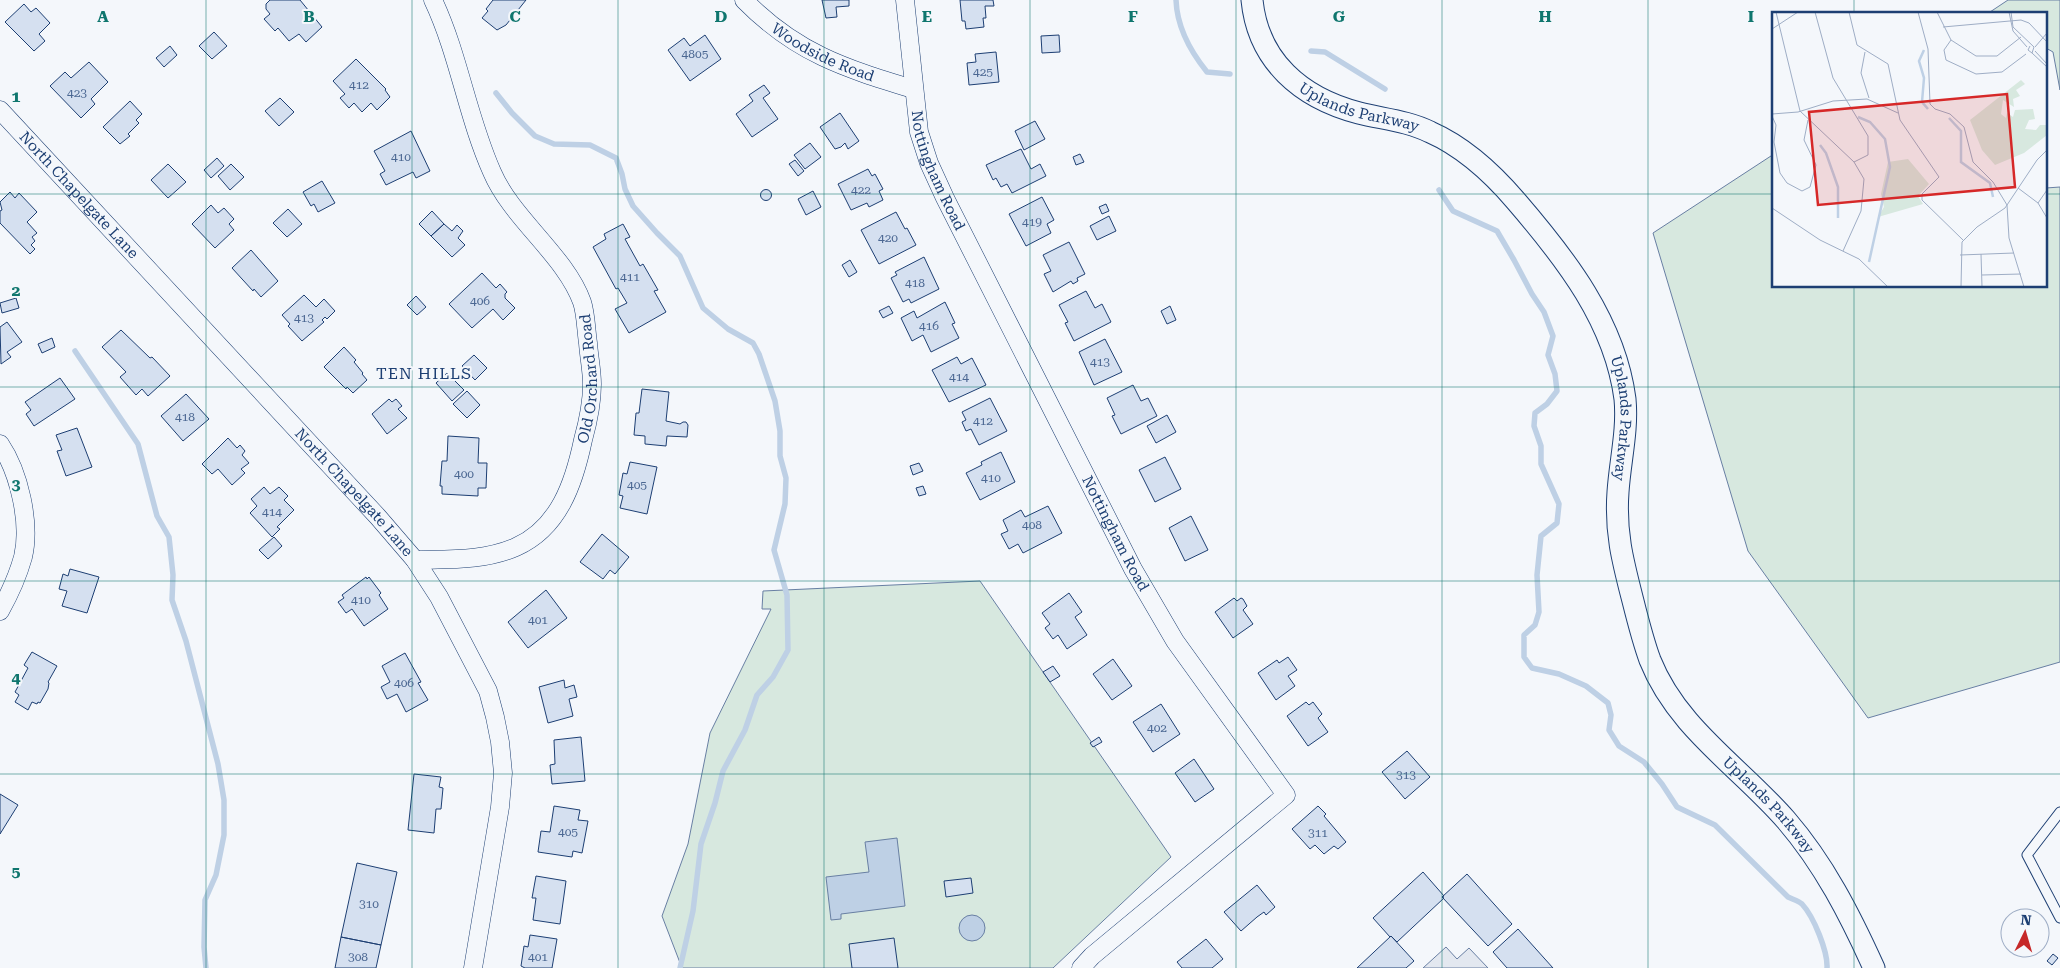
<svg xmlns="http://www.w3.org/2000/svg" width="2060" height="968" font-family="'Roboto Serif',serif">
	<rect width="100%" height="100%" fill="#f4f7fb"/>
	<path fill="#d7e8df" stroke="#687fa3" d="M2008,0H2060V90L2053,52L2046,48V14H1987Z
		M1774,154V286H2046V188L2060,187V662L1868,718L1748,551L1653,233Z
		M980,581L1171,857L1053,968H682L662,916L688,844L710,733L771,609H762L763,591Z"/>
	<path fill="#e3e8f0" stroke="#687fa3" d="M1446,947L1457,959L1469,948L1488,968H1423Z"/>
	<path fill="#bed0e5" stroke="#687fa3" d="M897,838L905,906L841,914V919L831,920L826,877L869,872L865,842Z
		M959 928a13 13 0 1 1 26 0a13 13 0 1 1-26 0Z"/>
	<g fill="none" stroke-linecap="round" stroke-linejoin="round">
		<path stroke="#bed0e5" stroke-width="5.5" d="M1176,0C1177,28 1190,51 1207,72L1230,74
			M1311,51L1325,52L1385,89
			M496,93L512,113L535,136L554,144L590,145L616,158L622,174L625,189L633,206L657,233L680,256L703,308L728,329L753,343L759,354L775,401L780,431V456L786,478L785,504L774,550L787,595L788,650L773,677L757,695L745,730L723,771L715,803L701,844L693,911L680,968
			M1439,190L1453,211L1497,231L1514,260L1532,294L1544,312L1553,336L1548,355L1555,374L1557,391L1547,404L1535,413L1534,426L1541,446V464L1559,504L1557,523L1541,536L1537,575L1539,612L1535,625L1524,635V657L1532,668L1559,674L1586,686L1608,703L1611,715L1609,730L1619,746L1644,762L1662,784L1677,807L1715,825L1788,897C1792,899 1799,901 1802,904C1814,917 1828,952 1827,968
			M75,351L138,444L157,516L169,537L173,575L172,600L186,641L218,764L224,800V835L216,875L205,900L204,947L206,968"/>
	</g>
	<path fill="#d5e0f0" stroke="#1d3f73" d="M270,0H300L322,27L306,42L299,34L289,41L278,28L275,31L264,19L270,14L266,9V4Z
		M493,0H526L506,25L497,30L482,18L488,11L486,9Z
		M822,0H849V6L836,7L837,17L826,18Z
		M960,0H993L994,6H985L986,18H983L984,27L966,29L965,21H962Z
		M24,4L31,12L36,8L50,23L39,34L45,41L34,51L5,22Z
		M214,32L227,46L212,59L199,46Z
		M705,35L721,59L690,81L668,50L684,38L690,46Z
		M1059,35L1060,52L1042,53L1041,36Z
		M170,46L177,55L164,67L156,58Z
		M996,52L999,82L969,85L967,63L976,62L975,54Z
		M356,59L386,89L385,90L390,97L377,110L371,103L362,112L354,103L349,108L340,98L345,94L333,81Z
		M89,62L108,82L91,99L95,104L81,118L50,86L65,72L71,78Z
		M764,85L770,93L763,98L778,119L752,137L736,114L753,101L749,95Z
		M280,98L294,112L279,126L265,111Z
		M130,101L142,114L136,120L139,123L128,134L130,136L120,144L103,127Z
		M840,113L859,141L848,149L845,143L841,147L835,149L820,127Z
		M1035,121L1045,139L1024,150L1015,131Z
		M411,131L430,171L416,178L413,172L386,185L380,174L385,171L374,151Z
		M810,143L821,157L805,169L794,155Z
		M1021,149L1031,169L1040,164L1046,176L1012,193L1007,184L1001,187L996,178L993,180L986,165Z
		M1080,154L1084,162L1076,165L1073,157Z
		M217,158L224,166L211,178L204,170Z
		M795,160L804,171L798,176L789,164Z
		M168,164L186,182L168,198L151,180Z
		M231,164L244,177L230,190L218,176Z
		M868,169L872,176L875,174L883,189L879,191L883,200L869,207L867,203L851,210L838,184Z
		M322,181L335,203L318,212L314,204L311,206L303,192Z
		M760.5 195a5.5 5.5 0 1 1 11 0a5.5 5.5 0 1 1-11 0Z
		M813,191L821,207L806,215L798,199Z
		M10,192L15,198L19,193L37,212L27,222L37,233L32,237L35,241L31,245L35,249L30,254L0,223V211L2,210L0,202Z
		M1042,197L1054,220L1047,224L1051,233L1026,246L1009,214Z
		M1106,204L1109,211L1102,214L1099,207Z
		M211,205L218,213L224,208L234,219L229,224L234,230L215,248L192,224Z
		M288,209L302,224L287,237L273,223Z
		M432,211L444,224L431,236L419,224Z
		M896,212L905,229L907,228L916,245L879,264L861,230Z
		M1109,216L1116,231L1097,240L1090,226Z
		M444,224L452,231L457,225L463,231L458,238L465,245L452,257L431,236Z
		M623,224L630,237L625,239L640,266L643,264L658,290L654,291L666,312L629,333L615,309L627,303L618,288L616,289L593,247L606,239L604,234Z
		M1069,242L1085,274L1077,278L1078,281L1073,284L1071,281L1053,292L1044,274L1051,271L1043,255Z
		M251,250L278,281L261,297L254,289L253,291L232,268Z
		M924,257L939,289L911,303L909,299L903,302L891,278L897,275L895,272Z
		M850,260L857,272L849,277L842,265Z
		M482,273L496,288L500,284L507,292L505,294V298L515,308L503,320L493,309L472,328L449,304Z
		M1086,291L1095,308L1102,304L1111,322L1074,341L1065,323L1068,322L1059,305Z
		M304,295L316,307L324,299L335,311L327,319L325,317L322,320L324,322L302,341L288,326L290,324L282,315Z
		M416,296L426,307L417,315L407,305Z
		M16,298L19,308L2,313L0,303Z
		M945,302L955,323L952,324L959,338L931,352L923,335L912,341L901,318L914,311L917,318Z
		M889,306L893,313L883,318L879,311Z
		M1170,306L1176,320L1167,324L1161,311Z
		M7,322L22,342L7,352L11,357L1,364L0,327Z
		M121,330L150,358L152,357L170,376L148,396L142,389L136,395L120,377L126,372L102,347Z
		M52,338L55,347L42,353L38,344Z
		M1105,339L1122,372L1094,385L1079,352Z
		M344,347L356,360L354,362L363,373L362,374L367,380L353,393L347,387L346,389L324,367Z
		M474,355L487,368L475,380L462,366Z
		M957,357L961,364L972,358L986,385L949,402L932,370Z
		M447,373L464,390L452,401L436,383Z
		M60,378L75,399L34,426L26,414L31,410L25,402Z
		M1133,385L1141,401L1148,398L1157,416L1121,434L1112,416L1115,415L1107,398Z
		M642,389L669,392L666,421L680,424L683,422H686L688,425L687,437L667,436L666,446L645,444V436L634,435L636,413H639Z
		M467,391L480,405L467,418L453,404Z
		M186,394L209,419L183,441L161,416Z
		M990,398L1007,431L979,445L971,429L966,431L962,422L966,420L962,412Z
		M389,399L392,402L396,399L402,406L398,409L407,418L387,434L372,414Z
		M1167,415L1176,432L1156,443L1147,426Z
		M77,428L92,467L66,476L57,451L62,450L56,435Z
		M448,436L479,438L478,463H487L486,488H478V496L442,494V486H440L442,461H447Z
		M228,438L237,448L240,445L245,451L242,455L249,463L241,469L245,473L232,485L218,469L212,474L202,464Z
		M1001,452L1015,482L980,500L966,473L982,465L981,462Z
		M1165,457L1181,489L1155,502L1139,470Z
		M630,462L657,467L647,514L620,508L623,496L619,495L623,473L627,474Z
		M919,463L923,471L913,475L910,466Z
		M923,486L926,494L919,496L916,488Z
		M264,487L270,494L279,487L288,496L284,500L294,510L277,527L280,529L272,537L250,513L257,506L251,499Z
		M1048,506L1062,533L1023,553L1018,544L1009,549L1001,534L1008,531L1003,520L1021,510L1025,517Z
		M1191,516L1208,550L1185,561L1169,528Z
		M602,534L629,557L615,574L610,570L603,579L580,562Z
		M274,537L282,546L268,559L259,550Z
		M70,569L99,577L87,613L62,606L67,591L59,589L63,574L68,576Z
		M366,577L367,579L369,577L381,593L379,595L388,609L364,626L352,609L346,613L338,602L344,598L342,595Z
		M546,590L567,618L528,648L508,622Z
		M1069,593L1082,612L1075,617L1087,635L1067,649L1058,635L1053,639L1045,628L1050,624L1042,613Z
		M1234,598L1237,601L1241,598L1243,599L1247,606L1243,610L1253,624L1233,638L1215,612Z
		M32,652L57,666L48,682L49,683L48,689L40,703L38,702L37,704L32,702L28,710L15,702L19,695L15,692L28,668L24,665Z
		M405,653L421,682L418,683L428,700L406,712L397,694L387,699L381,687L390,682L382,666Z
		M1288,657L1297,670L1288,676L1295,686L1276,700L1258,673L1277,660L1279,663Z
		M1113,659L1132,686L1112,700L1093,674Z
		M1053,666L1060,676L1050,682L1043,672Z
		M564,680L565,688L574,685L577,697L569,699L573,716L548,723L539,687Z
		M1306,702L1309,705L1313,702L1322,714L1318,718L1328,732L1308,746L1287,716Z
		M1161,704L1180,734L1153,752L1133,722Z
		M581,737L585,781L552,784L550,765L555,764L554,740Z
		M1099,737L1102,742L1093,747L1090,743Z
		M1407,751L1430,777L1405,799L1382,772Z
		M1194,759L1214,789L1195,802L1175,773Z
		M414,774L441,777L439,787L443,788L441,809H436L434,833L408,830Z
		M0,794L18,805L0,834Z
		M554,806L580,810L578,820L588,821L582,853L573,851L572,857L538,852L541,831L550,832Z
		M1318,806L1326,814L1324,816L1346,842L1338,849L1334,846L1324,854L1315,845L1310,849L1292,829Z
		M357,863L397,872L381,945L341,937Z
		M1423,872L1444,896L1442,897L1444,898L1397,942L1391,936L1390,937L1373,918Z
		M1467,874L1512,924L1488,946L1442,897Z
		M536,876L566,881L560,924L533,920L536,898H532Z
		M971,878L973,893L946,897L944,881Z
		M1257,885L1275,907L1266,915L1264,912L1257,917L1241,931L1224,912Z
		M1518,929L1553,968H1507L1493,952Z
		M530,935L557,939L552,968H525L521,966L524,946L528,947Z
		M1391,936L1414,961L1406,968H1357Z
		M341,937L381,945L376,968H335Z
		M894,938L898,968H852L849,944Z
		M1206,939L1223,959L1212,968H1182L1177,962Z
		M2053,954L2058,958L2052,965L2047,961Z"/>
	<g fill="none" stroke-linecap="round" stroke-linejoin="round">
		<defs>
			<path id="service" d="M2060,812L2027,855L2060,918"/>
			<g id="minor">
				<path id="s1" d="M744,0C796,53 844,68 913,89"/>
				<path id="s2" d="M905,0L919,132L929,163L945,198L1133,569L1175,641L1286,795L1092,956L1081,968"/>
				<path id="s3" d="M0,110L378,517L415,560L439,597L488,691L495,717L500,742L503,773L500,807L473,968"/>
				<path d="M0,444C19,472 31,523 23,557C18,575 9,595 0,611"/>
				<path id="s4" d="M415,560C449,559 484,561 516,547C559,528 574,483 583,440C588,422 592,404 592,384C592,371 589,357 588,343C586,330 586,314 582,302C565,255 512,219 492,172C467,116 459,55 433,0"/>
			</g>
			<g id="tertiary">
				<path id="s5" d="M1252,0C1258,61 1301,98 1359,113C1383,119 1408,121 1430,132C1464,147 1493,174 1516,201C1566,259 1615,322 1625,399C1628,430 1620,461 1618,492C1615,533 1623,562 1633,601C1638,621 1643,641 1650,660C1677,728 1740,767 1786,820C1824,864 1850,915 1874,968"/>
			</g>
		</defs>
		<use href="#service" stroke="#1d3f73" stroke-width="11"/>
		<use href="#minor" stroke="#1d3f73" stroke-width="19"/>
		<use href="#tertiary" stroke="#1d3f73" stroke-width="23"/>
		<use href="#service" stroke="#f4f7fb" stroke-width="9"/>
		<use href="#minor" stroke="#f4f7fb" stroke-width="18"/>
		<use href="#tertiary" stroke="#f4f7fb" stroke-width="21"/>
	</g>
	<path fill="none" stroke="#0f766e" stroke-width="1" stroke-opacity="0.55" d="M206,0V968M412,0V968M618,0V968M824,0V968M1030,0V968M1236,0V968M1442,0V968M1648,0V968M1854,0V14M0,194H1774M2046,194H2060M1854,286V968M0,387H2060M0,581H2060M0,774H2060"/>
	<g text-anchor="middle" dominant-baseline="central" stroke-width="4" stroke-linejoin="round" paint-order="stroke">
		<g font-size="12" fill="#4b6792">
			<text x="695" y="54">4805</text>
			<text x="983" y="72">425</text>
			<text x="359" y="85">412</text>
			<text x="77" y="93">423</text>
			<text x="401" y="157">410</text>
			<text x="861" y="190">422</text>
			<text x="1032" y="222">419</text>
			<text x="888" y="238">420</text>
			<text x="630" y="277">411</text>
			<text x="915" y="283">418</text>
			<text x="480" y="301">406</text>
			<text x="304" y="318">413</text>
			<text x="929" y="326">416</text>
			<text x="1100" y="362">413</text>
			<text x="959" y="377">414</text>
			<text x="185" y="417">418</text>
			<text x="983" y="421">412</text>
			<text x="464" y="474">400</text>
			<text x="991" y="478">410</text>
			<text x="637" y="485">405</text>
			<text x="272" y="512">414</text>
			<text x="1032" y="525">408</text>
			<text x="361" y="600">410</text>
			<text x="538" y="620">401</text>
			<text x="404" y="683">406</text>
			<text x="1157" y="728">402</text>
			<text x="1406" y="775">313</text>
			<text x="568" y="832">405</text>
			<text x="1318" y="833">311</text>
			<text x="369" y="904">310</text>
			<text x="358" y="957">308</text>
			<text x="538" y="957">401</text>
		</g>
		<g font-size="15" fill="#1d3f73" stroke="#f4f7fb">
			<text stroke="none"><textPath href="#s1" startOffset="96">Woodside Road</textPath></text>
			<text stroke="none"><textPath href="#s5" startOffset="165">Uplands Parkway</textPath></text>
			<text stroke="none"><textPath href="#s2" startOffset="175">Nottingham Road</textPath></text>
			<text stroke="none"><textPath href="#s3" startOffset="116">North Chapelgate Lane</textPath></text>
			<text stroke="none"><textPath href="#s4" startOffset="296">Old Orchard Road</textPath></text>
			<text stroke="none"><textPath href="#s5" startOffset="600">Uplands Parkway</textPath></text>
			<text stroke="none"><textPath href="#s3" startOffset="521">North Chapelgate Lane</textPath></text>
			<text stroke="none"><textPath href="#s2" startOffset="580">Nottingham Road</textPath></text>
			<text stroke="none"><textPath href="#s5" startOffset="1035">Uplands Parkway</textPath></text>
		</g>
		<g font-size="16" letter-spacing="1" fill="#1d3f73" stroke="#f4f7fb">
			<text x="424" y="373">TEN HILLS</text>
		</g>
	</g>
	<g transform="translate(1772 12)">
		<rect width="275" height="275" fill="#f4f7fb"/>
		<path d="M249,68L253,72L244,78L248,84L241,87L242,95L231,88L229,102L234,106L235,101L241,105L243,98L261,97L263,107L257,108L253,117L264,118L268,113H275V123L252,141L223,153L210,138L198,108ZM136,147L157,172L146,184L151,192L106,205L112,195L109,182L116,150Z" fill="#d7e8df"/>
		<path fill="none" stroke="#bed0e5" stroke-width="2.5" d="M152,38L147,49L152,66L150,90L156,97M86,105L98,110L113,127L118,155L97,250M177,106L189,119V150L218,171L221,185M48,133L54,141L66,175V206"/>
		<path fill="none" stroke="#9eadc5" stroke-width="1" d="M4,0L28,99L82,150L92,167L89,199L71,239M43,0L61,66L96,124V143L82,150M77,0L85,33L116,52L128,108L167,165L150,182V188L191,228M146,0L156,37L158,92L163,97L178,102L192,115L201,150L221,170L235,193L237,226L252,275M165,0L179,28L204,44H225L249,25M237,0L241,19L255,35M239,0L241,15L262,35L260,41L256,38L258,34M171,15L249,8L257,11L275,30M0,17L26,0M179,28L172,38L174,48L204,62L230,60L254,42M263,35L275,21M263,39L275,52M93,40L89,61L97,86M260,41L275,55M0,102L26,100L61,89L95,87L126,101M0,104L4,113L2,130L8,161L15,171L30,179L38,175L44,153L32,128L36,108M246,176L266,191L275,206M266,191L275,178M0,196L48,228L87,247L116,275M209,242L210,275M188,243L242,241M210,263L249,262M189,275L190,230L205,215L233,196L265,148L275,138"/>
		<path fill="#d62828" fill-opacity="0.15" stroke="#d62828" stroke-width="2.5" d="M235,82L243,175L46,193L37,100Z"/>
		<rect width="275" height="275" fill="none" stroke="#1d3f73" stroke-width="2.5"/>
	</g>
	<g font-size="16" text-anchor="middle" font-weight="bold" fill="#0f766e" stroke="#f4f7fb" stroke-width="4" stroke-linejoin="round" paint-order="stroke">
		<text x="103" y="22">A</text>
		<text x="309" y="22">B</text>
		<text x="515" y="22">C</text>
		<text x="721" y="22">D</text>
		<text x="927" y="22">E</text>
		<text x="1133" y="22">F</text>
		<text x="1339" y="22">G</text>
		<text x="1545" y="22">H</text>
		<text x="1751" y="22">I</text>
		<text x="16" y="102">1</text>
		<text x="16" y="296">2</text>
		<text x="16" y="490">3</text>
		<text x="16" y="683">4</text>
		<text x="16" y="877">5</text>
	</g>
	<g transform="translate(2025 933) rotate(5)"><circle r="24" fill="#f4f7fb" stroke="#9eadc5"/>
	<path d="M0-4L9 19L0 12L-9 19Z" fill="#c62828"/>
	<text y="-8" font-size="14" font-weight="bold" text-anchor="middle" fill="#1d3f73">N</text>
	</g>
</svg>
